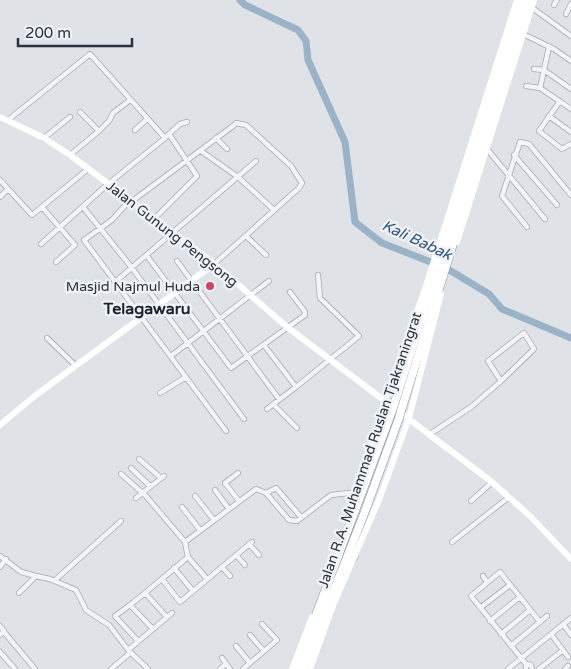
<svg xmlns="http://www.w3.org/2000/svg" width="571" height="669" font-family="'Varela Round',sans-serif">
	<rect width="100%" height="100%" fill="#dfe3e8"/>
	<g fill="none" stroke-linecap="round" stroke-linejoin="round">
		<path stroke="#9bb3c7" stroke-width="7" d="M240,0L245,5L298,30L306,41L308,60L345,142L355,222L382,243L446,268L489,294L502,309L571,338"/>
		<defs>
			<path id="street" d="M554,5L557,0
				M531,7L571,36
				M566,14L571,4
				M523,34L554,49L571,61
				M534,69L544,70L571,89
				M526,86L540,88L571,109
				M540,88L549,47
				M560,101L539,131L562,149L571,144
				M80,112L99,131
				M549,116L571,132
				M8,120L90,54L165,138L108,184L41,244
				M135,130L146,120
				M167,136L180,124L187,122
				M44,138L70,117
				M216,138L227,149
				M487,149L545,219
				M201,151L238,177L274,210
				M70,155L99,131L109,121L113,113L130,100
				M514,155L557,205
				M0,180L32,215L88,169
				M0,197L8,189
				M129,201L112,220L84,240L226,431
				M131,202L233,126L236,123L246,125L291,166L302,183L299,188L214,264
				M42,207L75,245L56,262
				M83,207L132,268L244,419
				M154,219L197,176L169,134
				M527,227L502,196L520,142L529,144L571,195
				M246,236L266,255
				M147,256L231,368L305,315V312L290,292
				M177,261L279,399
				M115,282L256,161
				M47,338L76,366
				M264,345L296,387L359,336L320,298L318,275
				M171,356L269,281
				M160,393L186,377
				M273,404L297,428
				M267,409L296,387
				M430,434L471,407L501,381L488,361L524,333L534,349L501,381
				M139,459L161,478
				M131,468L150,486
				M238,473L225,483L239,501
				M121,474L146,496L185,542L256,489L266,493L289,520L297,521L331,495L358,492
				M215,490L229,509
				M266,493L276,488L301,517
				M195,496L214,520
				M136,498L164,476
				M471,501L492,482
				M182,507L200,530
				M452,542L509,497
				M249,544L259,555
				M236,555L245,565
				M0,556L21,572L36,576L19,593
				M188,557L207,579
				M0,567L6,559
				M222,567L230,576
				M174,568L193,591
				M36,576L50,579L76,590L86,610L109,625L129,651L148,669
				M483,576L487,582
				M162,579L180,602L252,542
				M54,581L121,521
				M145,593L130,605L153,629
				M130,605L115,616L138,641
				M480,608L510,585
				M167,617L145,593L188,557L185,542
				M490,621L520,597
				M563,624L571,635
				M0,626L4,631L0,635
				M4,632L35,669
				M501,634L530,610
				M551,634L568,657
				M250,635L264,651
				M236,646L250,663
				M511,646L547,616
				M128,650L172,613
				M0,652L15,669
				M222,658L230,669
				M526,664L531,665L532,669
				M111,669L130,653
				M220,669L226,664
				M243,669L277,640L262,624
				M508,669L571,618
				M526,669V664L471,596L500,572L540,622
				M539,669L563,650
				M565,669L568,666"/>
			<path id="highway" d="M394,405L522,0
				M401,411L529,0
				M343,571L354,556
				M296,669L392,411
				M303,669L364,514L399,418"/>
		</defs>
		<use href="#street" stroke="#a5aab2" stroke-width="6"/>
		<use href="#highway" stroke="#87929e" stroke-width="9"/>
		<use href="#street" stroke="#f2f4f7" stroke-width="4.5"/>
		<path stroke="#fff" stroke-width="6" d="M0,117L44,138L70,155L211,261L287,327L492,482L530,516L571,559
			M457,242L534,0
			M0,425L36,395L214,264
			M358,492L385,399L424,292L517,0
			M292,669L312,617
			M310,669L334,603L379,500L409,418L441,294"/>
		<use href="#highway" stroke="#fff" stroke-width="8"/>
		<defs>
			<path id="highway-bridge" d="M392,411L394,405
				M399,418L401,411"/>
		</defs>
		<use href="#highway-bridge" stroke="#87929e" stroke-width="9" stroke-linecap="butt"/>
		<use href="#highway-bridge" stroke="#fff" stroke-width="8"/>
	</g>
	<circle fill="#ca4762" stroke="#eff2f6" stroke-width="2" cx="210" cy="286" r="5"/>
	<g text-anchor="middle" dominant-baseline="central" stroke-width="5" stroke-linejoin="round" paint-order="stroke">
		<g font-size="14" fill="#29323f" stroke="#eff2f6">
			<text transform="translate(172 234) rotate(38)">Jalan Gunung Pengsong</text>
			<text transform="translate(370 450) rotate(-71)">Jalan R.A. Muhammad Ruslan Tjakraningrat</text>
		</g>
		<g font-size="14" fill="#29323f" stroke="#eff2f6" text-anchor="end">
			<text x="200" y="286">Masjid Najmul Huda</text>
		</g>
		<g font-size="15" font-style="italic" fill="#345372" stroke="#eff2f6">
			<text transform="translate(417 240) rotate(25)">Kali Babak</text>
		</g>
		<g font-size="16" font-weight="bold" fill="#1b2330" stroke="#eff2f6">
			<text x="147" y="309">Telagawaru</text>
		</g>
	</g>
	<path d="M18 38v8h114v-8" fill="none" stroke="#29323f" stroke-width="2.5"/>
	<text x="25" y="38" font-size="15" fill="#29323f" stroke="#eff2f6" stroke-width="4" paint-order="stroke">200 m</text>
</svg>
